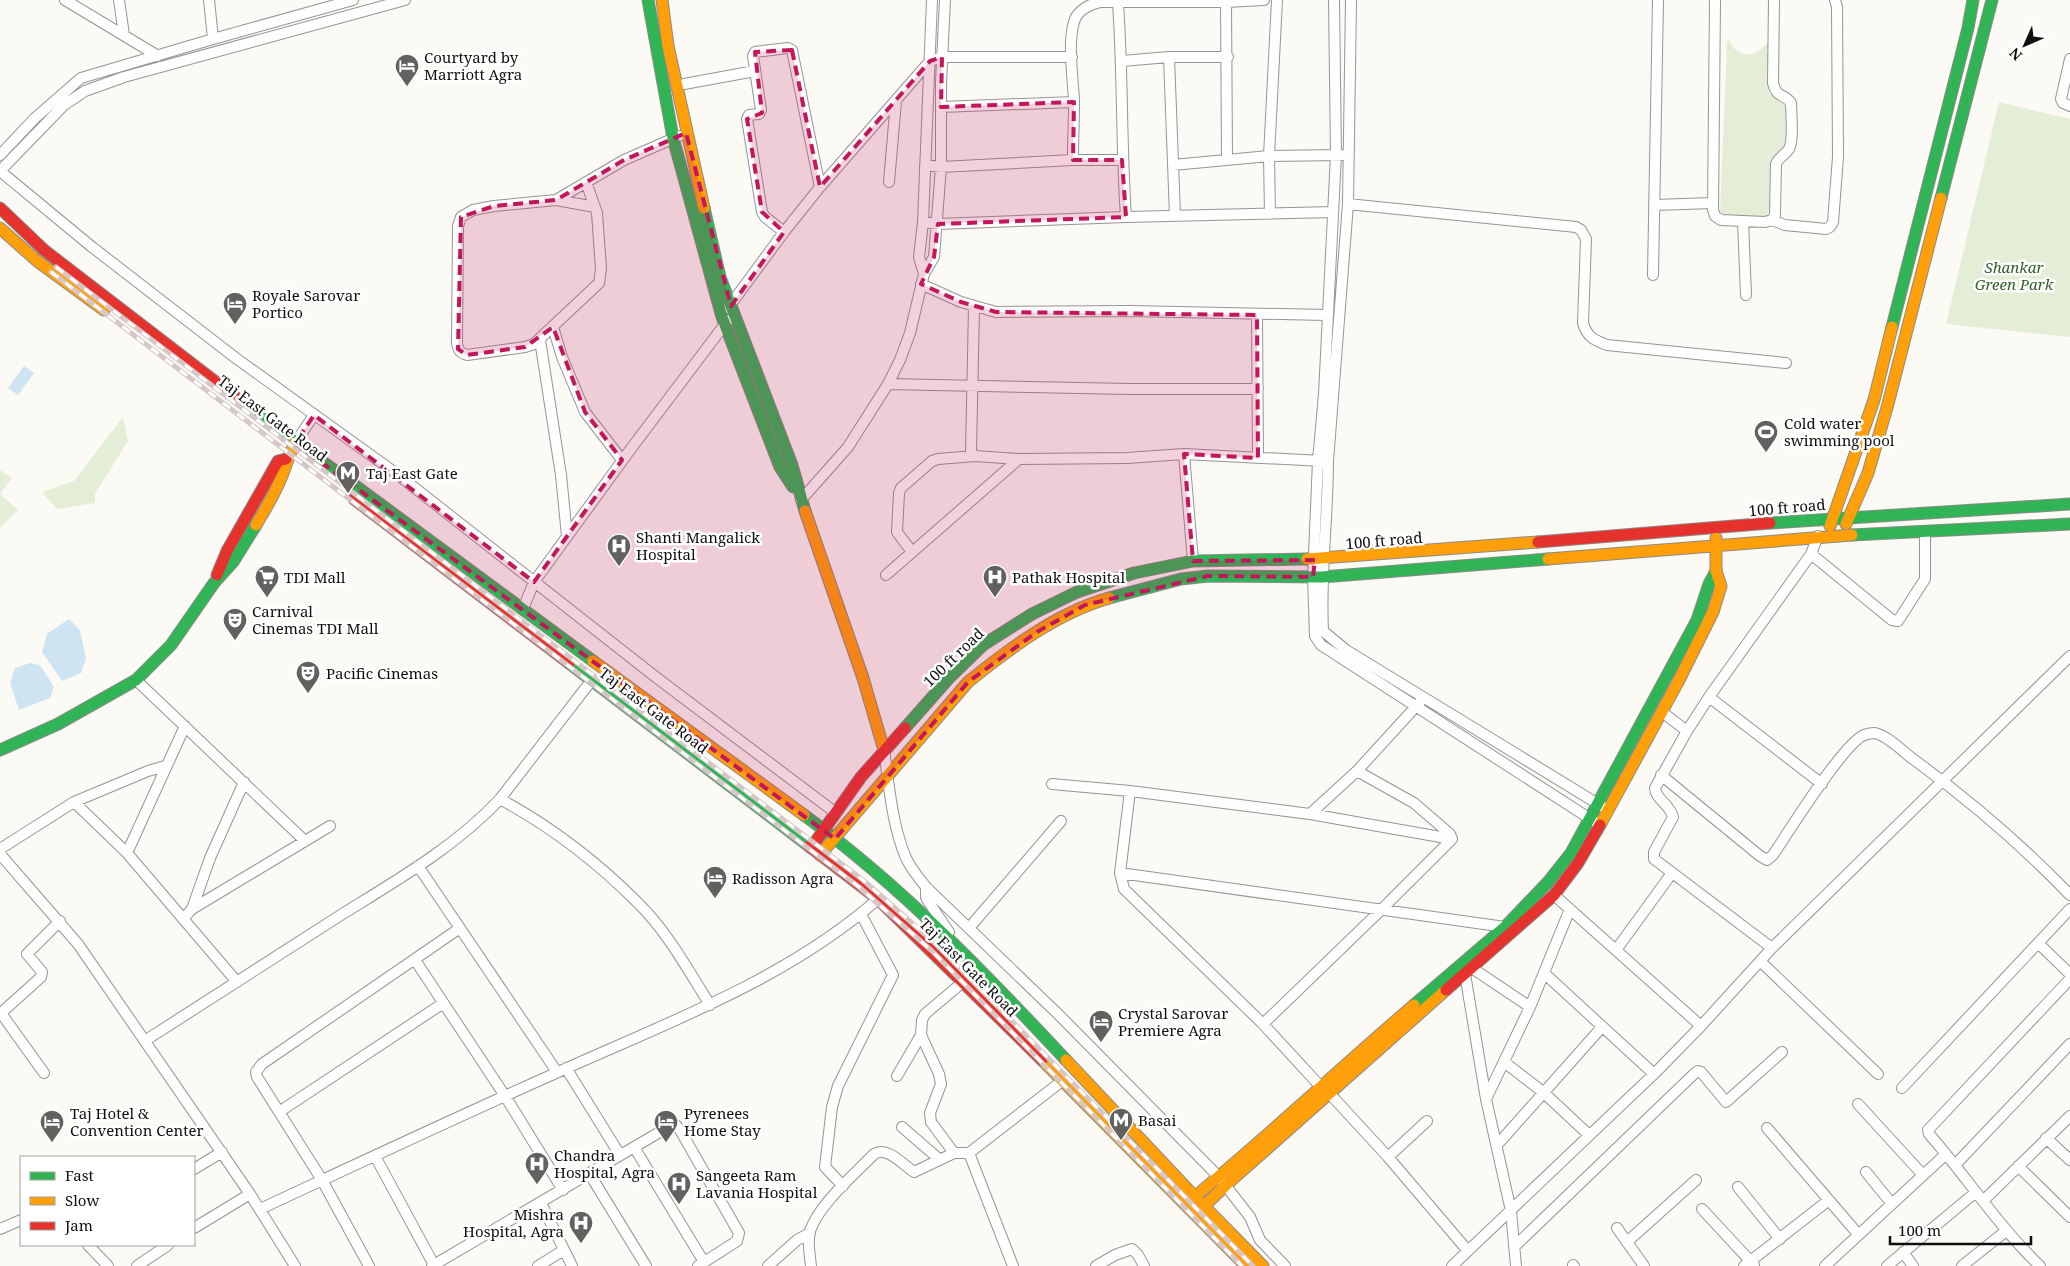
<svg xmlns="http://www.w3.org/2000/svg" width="2070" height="1266" font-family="'Noto Serif',serif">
	<rect width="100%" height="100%" fill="#fbfaf5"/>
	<path fill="#e4eed7" d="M1729,40C1734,53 1747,59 1759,51C1763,48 1764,45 1768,43V85L1769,93L1787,108L1785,147C1781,150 1776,153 1773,157C1765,172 1780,208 1764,218L1726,216L1720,211L1727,41Z
		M1999,102L2070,119V337L1946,324Z
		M123,417L128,441L95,494V503L57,509L42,492L74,481Z
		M0,470L12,478L0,494L18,510L0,528Z"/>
	<path fill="#cee4f2" d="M24,366L34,373L18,395L8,388Z
		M69,619L80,630L86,659L81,673L62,681L42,652L47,634Z
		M30,663L40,665L54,687L50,698L19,710L10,683L15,668Z"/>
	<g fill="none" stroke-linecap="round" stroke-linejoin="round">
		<defs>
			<path id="street" d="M65,0L158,56
				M119,0L124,35
				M209,0L213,39
				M1334,0L1336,155L1324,394L1318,461L1313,577L1315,636L1321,645L1595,822
				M1351,0L1348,204L1328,461C1328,518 1320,574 1323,631L1346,650L1603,807
				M1715,0L1713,210L1715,216L1721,220L1765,222L1772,220L1775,215L1776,164C1779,157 1785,155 1789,149C1794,139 1791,114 1791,103C1784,93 1777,99 1773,83L1774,0
				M1226,2L1227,159
				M1118,3C1123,74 1121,145 1126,217
				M1169,57L1175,216
				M2070,59L2061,99L2063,103L2070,106
				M1122,61L1169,57H1228
				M684,84L755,71
				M941,107L1074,102
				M0,155L35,118L81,78L213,39L353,0
				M1073,160C1073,140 1074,121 1074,101C1073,79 1067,39 1075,19C1079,10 1090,4 1100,2H1226L1264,0
				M925,165L941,167L1073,160H1122
				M1173,165L1269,156L1342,155
				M0,171L92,247L237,359L397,474L657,678L836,813
				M0,171L64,105L85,91L124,77L405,0
				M586,182L597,213L601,269L599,283L534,344L525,347L467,355C460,353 458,350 457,343L458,226L461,217L473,210L494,206L556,200L624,160L679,136
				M889,182L896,101
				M556,200L595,207
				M1348,204L1576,227L1581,230L1586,239L1583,323C1587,337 1594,340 1607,345L1786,363
				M1654,205L1713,203
				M1270,214L1269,156L1277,0
				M1772,220L1785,225L1826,229L1830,227L1833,222L1838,157L1837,7L1835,0
				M1743,221L1746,295
				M923,222L938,224L1126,217L1333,212
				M784,232L765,217L762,212L747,119L749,115L759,114L761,110L753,56L755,52L788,48L792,50L820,187
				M924,274L919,257L923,222L932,0
				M1653,275L1658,0
				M921,284L961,302L996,312L1131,311L1327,315
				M974,307L971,452L975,456L1019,459L1127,458L1184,454L1323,461
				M728,308L784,232L820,187L930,61L942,57H1072
				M1257,315L1258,458
				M553,327L562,357L585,412L622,460
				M540,340L561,475L567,536
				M888,384L1130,389H1258
				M295,443L314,415
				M1184,454L1193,561
				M801,500L848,447L888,384L900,360L910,333L924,274L934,257L941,167V83L945,0
				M912,552L897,532L899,493L901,488L932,461L938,459L975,456
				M1811,554L1892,620L1898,621L1925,579V532
				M886,575L1019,459
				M523,609L534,582L630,450L728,320
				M136,680L305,841
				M1709,697L1811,554L1818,536
				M1662,712L1687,731
				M185,726L127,853L237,982
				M884,750C889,785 892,825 906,858C911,869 919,878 926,887L1058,1014L1219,1177L1250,1217L1260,1240L1285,1266
				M1357,771L1414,803L1450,834L1452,839
				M1661,775L1760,856L1767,860L1773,855C1789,831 1843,744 1864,735C1867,734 1872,733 1875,733C1888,736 1902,751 1913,759C1969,800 2022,845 2070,895
				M1052,784L1130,791L1310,814L1452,839
				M1130,791L1120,873L1124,889L1263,1024L1320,1086
				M500,799C550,826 597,862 637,902C667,931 688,970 710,1005
				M74,802L127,853
				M1310,814L1357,771L1420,702
				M0,849L74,802L148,771L165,766
				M0,854L78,944L250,1194L295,1266
				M418,866L557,1072
				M1120,873L1505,927
				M926,887V897L928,901L949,932
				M1554,895L1701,1026
				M192,909L210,858L244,782
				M183,919L192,909L330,826
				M969,928L1061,821
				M2038,943L2070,974
				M1772,948L1654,859V852L1673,817C1670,804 1655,799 1655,788L1687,731L1709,697L1822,784
				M1616,950L1672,873
				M415,960L505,1096L563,1190
				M1760,961L1878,1074
				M1472,968L1530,1007
				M1544,973L1654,1074
				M1465,974L1486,1099L1511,1211L1516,1266
				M1263,1024L1382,909L1452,839
				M921,1035L939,1074L941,1084L930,1113L931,1122L954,1153
				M146,1040C212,998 278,956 344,913C399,879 456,846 500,799L591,681
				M1504,1062L1543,1092L1589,1135
				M566,1068L620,1155
				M44,1073L1,1013L41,977L42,972L27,954L60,921
				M897,1076L921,1035L922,1020L925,1014L963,982
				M1902,1088L2070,909
				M1330,1094L1388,1157L1468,1251
				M1486,1099L1530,1007L1570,909
				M1858,1104L1923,1175
				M279,1112L442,1004
				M902,1127L939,1159
				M1767,1128L1858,1234
				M2046,1138L2070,1160
				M1497,1145L1602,1027
				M634,1147L704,1262
				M969,1153L1013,1266
				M375,1156L434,1265
				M1388,1157L1427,1121
				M1956,1164L2070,1044
				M2018,1166L2070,1217
				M194,1169L222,1152
				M1866,1172L1892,1204
				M589,1173L646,1266
				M843,1186L825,1167L832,1107L838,1086L893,975L861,914
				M1738,1187L1780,1239
				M1983,1201L2070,1116
				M541,1203L572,1266
				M260,1209C359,1163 457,1117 556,1073C666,1023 786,980 878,899
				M1702,1209L1754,1265
				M194,1228L250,1194
				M1617,1228L1644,1266
				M0,1229L21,1220
				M1627,1242L1696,1180
				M88,1245L108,1266
				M1514,1247L1695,1073L1698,1071L1701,1072L1726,1102L1782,1052
				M1903,1252L1913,1266
				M1573,1265L1574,1266
				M137,1266L168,1245
				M369,1266L322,1180L257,1077L256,1072L262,1064L460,928
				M432,1266L670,1126L676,1125L680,1130L739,1233L737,1241L698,1266
				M538,1266L564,1250
				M768,1266L797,1240L810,1233
				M811,1266C810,1256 807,1241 810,1231C819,1204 854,1175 874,1154C888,1146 903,1165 914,1172L954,1153H969L1062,1081
				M1096,1266L1115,1255L1132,1249L1138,1255L1144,1266
				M1452,1266L1654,1074L1701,1026L1772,948L2070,656
				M1744,1266L1829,1200
				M1825,1266L1946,1154
				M1887,1266L1976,1192
				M1962,1266L2006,1231
				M2040,1266C1998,1226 1967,1177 1929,1134L1928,1130L2070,979"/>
			<path id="fast" d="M648,0L673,138L722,317L780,467L793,487
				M1941,198L1992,0
				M704,208L720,277L792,465L805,511
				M1892,327L1968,28L1973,0
				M243,403L593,661
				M1770,523L2070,504
				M1852,535L2070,524
				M1109,598L1181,579L1208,576L1322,577L1548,559
				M569,663L809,846
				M905,728L950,677L983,645L1032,614L1077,592L1134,573L1193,561L1307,559
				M0,750L58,724L136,680L171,645L214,583L233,562L256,525
				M804,815C901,886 984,972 1066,1060
				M1414,1005L1505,927L1548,882L1571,853L1697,620L1709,584L1716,571"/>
			<path id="slow" d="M662,0L668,46L704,208
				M0,228L37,261L104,310
				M805,511L863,678L884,750
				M1846,524L1868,473L1888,404L1941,198
				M256,525C263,513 271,500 277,487C285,472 287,458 295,443
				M1830,526L1874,400L1892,327
				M1307,559L1538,542
				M1548,559L1852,535
				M593,661L804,815
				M1600,825L1678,682L1713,612L1721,586L1716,571V538
				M820,855L968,682C1010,648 1057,613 1109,598
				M1042,1060L1246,1266
				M1066,1060L1195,1197L1263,1266
				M1186,1204C1264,1140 1337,1071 1414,1005
				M1196,1214L1226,1185L1446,990"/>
			<path id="jam" d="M0,208L44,250L243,403
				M354,499L569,663
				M1538,542L1770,523
				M217,575L227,551L278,461L286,459
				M809,846L878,899L1042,1060
				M811,848L861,777L905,728
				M1446,990L1554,895L1578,863L1600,825"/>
		</defs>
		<use href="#street" stroke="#959593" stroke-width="12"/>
		<use href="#fast" stroke="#8c8b89" stroke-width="13"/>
		<use href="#slow" stroke="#8c8b89" stroke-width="13"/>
		<use href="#jam" stroke="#8c8b89" stroke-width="13"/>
		<use href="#street" stroke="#fefefe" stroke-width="10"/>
		<use href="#fast" stroke="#30b455" stroke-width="11"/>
		<use href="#slow" stroke="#ff9f0a" stroke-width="11"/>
		<use href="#jam" stroke="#e5322d" stroke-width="11"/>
		<defs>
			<path id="rail" d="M56,267L863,880L937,945L1253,1266
				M51,272L859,887L932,951L1242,1266"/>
		</defs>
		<use href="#rail" stroke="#d6c7c6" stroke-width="5"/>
		<use href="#rail" stroke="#fff" stroke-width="3" stroke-dasharray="9" stroke-linecap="butt"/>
	</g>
	<path fill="#c2185b" fill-opacity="0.2" stroke="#c2185b" stroke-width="4" stroke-dasharray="10 6" stroke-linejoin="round" d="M792,50L820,187L930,61L942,57L941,107L1074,102L1073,160H1122L1126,217L938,224L934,257L921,284L961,302L996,312L1257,315L1258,458L1184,454L1193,561L1315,560L1313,577L1208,576L1085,605L1037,632L968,682L835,839L295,443L314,415L534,582L622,460L585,412L553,327L525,347L467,355L458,349L461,217L494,206L556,200L624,160L686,133L731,306L784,232L762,212L747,119L762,113L755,52Z"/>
	<defs>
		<symbol id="hotel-pin" viewBox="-11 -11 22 30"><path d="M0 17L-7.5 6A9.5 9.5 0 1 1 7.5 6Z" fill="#626160" stroke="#fff"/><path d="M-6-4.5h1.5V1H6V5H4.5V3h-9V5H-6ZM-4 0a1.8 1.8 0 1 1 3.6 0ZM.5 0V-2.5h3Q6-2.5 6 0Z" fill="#fff"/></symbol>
		<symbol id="stadium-pin" viewBox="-11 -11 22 30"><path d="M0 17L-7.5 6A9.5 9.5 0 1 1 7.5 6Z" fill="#626160" stroke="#fff"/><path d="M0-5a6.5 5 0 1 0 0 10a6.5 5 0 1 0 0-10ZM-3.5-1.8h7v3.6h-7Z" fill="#fff"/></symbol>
		<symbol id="metro-pin" viewBox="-11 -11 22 30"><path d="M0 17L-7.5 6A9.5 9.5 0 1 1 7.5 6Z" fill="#626160" stroke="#fff"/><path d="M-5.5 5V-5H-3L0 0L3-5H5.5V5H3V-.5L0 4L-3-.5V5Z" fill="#fff"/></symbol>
		<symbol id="hospital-pin" viewBox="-11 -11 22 30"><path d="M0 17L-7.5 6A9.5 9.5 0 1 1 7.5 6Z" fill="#626160" stroke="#fff"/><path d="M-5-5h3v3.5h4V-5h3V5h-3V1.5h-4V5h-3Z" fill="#fff"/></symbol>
		<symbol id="supermarket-pin" viewBox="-11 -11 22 30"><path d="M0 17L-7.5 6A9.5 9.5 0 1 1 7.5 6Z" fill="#626160" stroke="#fff"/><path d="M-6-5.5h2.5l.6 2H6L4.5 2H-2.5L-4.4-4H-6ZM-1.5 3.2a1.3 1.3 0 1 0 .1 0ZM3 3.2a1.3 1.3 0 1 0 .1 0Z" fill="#fff"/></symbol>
		<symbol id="theatre-pin" viewBox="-11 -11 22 30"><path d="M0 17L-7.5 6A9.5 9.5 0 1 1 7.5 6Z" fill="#626160" stroke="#fff"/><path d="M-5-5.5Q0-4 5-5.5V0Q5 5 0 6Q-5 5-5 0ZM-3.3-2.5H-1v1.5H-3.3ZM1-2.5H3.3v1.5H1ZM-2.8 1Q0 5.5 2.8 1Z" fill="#fff"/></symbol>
	</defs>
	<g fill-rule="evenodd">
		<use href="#hotel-pin" x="393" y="52" width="28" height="38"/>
		<use href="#hotel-pin" x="221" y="290" width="28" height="38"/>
		<use href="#stadium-pin" x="1752" y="418" width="28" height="38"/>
		<use href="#metro-pin" x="334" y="459" width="28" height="38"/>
		<use href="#hospital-pin" x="605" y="532" width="28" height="38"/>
		<use href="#supermarket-pin" x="253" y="563" width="28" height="38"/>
		<use href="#hospital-pin" x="981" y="563" width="28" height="38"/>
		<use href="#theatre-pin" x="221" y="606" width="28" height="38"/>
		<use href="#theatre-pin" x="294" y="659" width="28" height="38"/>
		<use href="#hotel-pin" x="701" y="864" width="28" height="38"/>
		<use href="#hotel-pin" x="1087" y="1008" width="28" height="38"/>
		<use href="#metro-pin" x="1107" y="1106" width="28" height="38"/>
		<use href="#hotel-pin" x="38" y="1108" width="28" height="38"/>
		<use href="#hotel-pin" x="652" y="1108" width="28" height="38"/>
		<use href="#hospital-pin" x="523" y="1150" width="28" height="38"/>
		<use href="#hospital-pin" x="665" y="1170" width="28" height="38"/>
		<use href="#hospital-pin" x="567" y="1209" width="28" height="38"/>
	</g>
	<g text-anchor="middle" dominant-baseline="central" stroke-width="5" stroke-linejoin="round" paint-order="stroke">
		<g font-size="15" fill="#0f0f0f" stroke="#fff" text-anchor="start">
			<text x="424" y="57">Courtyard by<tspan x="424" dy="17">Marriott Agra</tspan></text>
			<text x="252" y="295">Royale Sarovar<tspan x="252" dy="17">Portico</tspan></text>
			<text x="1784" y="423">Cold water<tspan x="1784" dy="17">swimming pool</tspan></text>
			<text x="366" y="473">Taj East Gate</text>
			<text x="636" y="537">Shanti Mangalick<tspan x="636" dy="17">Hospital</tspan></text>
			<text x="284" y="577">TDI Mall</text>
			<text x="1012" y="577">Pathak Hospital</text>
			<text x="252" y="611">Carnival<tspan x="252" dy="17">Cinemas TDI Mall</tspan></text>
			<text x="326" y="673">Pacific Cinemas</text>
			<text x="732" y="878">Radisson Agra</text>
			<text x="1118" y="1013">Crystal Sarovar<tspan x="1118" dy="17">Premiere Agra</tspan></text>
			<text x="70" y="1113">Taj Hotel &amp;<tspan x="70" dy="17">Convention Center</tspan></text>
			<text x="684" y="1113">Pyrenees<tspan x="684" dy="17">Home Stay</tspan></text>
			<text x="1138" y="1120">Basai</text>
			<text x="554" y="1155">Chandra<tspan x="554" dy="17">Hospital, Agra</tspan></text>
			<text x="696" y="1175">Sangeeta Ram<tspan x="696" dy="17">Lavania Hospital</tspan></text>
			<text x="564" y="1214" text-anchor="end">Mishra<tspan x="564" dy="17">Hospital, Agra</tspan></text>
		</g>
		<g font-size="15" font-style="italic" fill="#2f6025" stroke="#fff">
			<text x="2014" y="267">Shankar<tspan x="2014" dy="17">Green Park</tspan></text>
		</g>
		<g font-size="15" fill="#0f0f0f" stroke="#fff">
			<text transform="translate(273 418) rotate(37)">Taj East Gate Road</text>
			<text transform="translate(1787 507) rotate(-5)">100 ft road</text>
			<text transform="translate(1384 540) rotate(-5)">100 ft road</text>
			<text transform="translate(953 657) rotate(-44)">100 ft road</text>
			<text transform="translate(654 710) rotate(37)">Taj East Gate Road</text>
			<text transform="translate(969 967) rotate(45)">Taj East Gate Road</text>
		</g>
	</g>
	<rect x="20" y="1156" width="175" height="90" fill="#ffffff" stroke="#9f9f9f"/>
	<rect x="30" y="1172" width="25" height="8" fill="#30b455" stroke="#9f9f9f"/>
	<text x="65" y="1181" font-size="15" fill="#0f0f0f">Fast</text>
	<rect x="30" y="1197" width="25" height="8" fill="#ff9f0a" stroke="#9f9f9f"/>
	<text x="65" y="1206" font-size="15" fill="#0f0f0f">Slow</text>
	<rect x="30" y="1222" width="25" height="8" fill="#e5322d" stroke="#9f9f9f"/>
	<text x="65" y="1231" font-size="15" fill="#0f0f0f">Jam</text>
	<g transform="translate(2025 45) rotate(225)" stroke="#ffffff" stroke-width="4" paint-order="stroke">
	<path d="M0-4L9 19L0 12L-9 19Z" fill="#0f0f0f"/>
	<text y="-8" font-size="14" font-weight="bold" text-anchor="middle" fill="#0f0f0f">N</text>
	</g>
	<path d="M1890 1236v8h141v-8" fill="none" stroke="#0f0f0f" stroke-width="2.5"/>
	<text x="1898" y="1236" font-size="15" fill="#0f0f0f" stroke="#ffffff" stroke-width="4" paint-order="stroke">100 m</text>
</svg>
